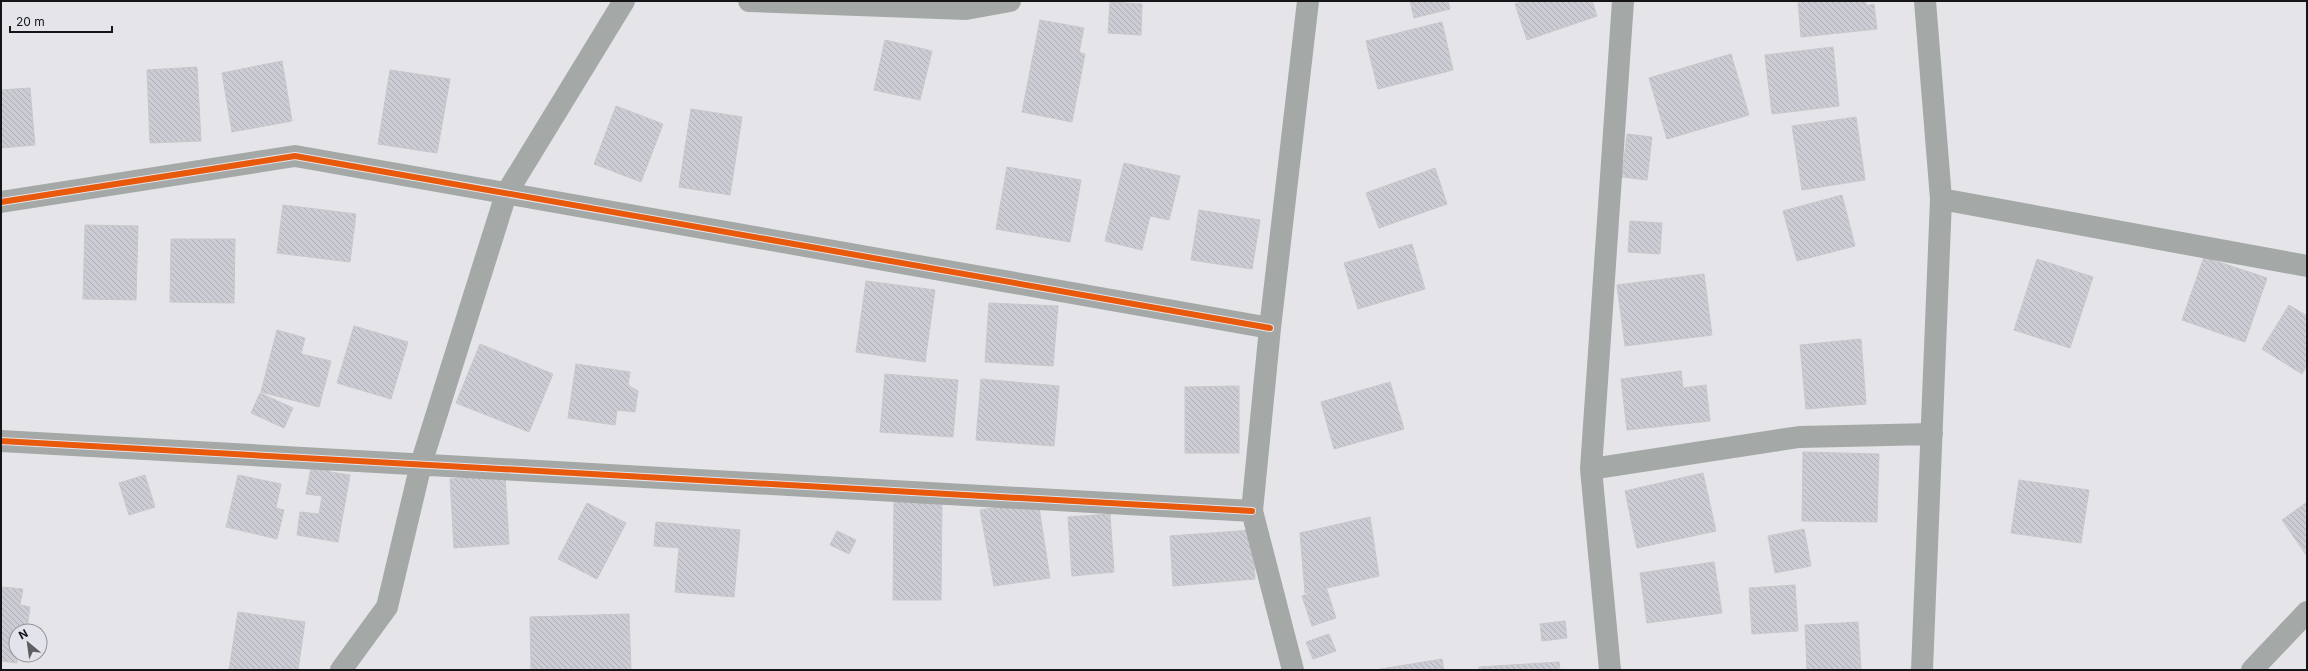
<svg xmlns="http://www.w3.org/2000/svg" width="2308" height="671" font-family="Inter,sans-serif">
	<defs>
		<pattern id="building-back-hatch" width="6" height="6" patternUnits="userSpaceOnUse"><rect width="6" height="6" fill="#ccccd4"/><path d="M-1 5l2 2M0 0l6 6M5-1l2 2" fill="none" stroke="#aeaeb5"/></pattern>
	</defs>
	<rect width="100%" height="100%" fill="#e5e5e9"/>
	<path fill="url(#building-back-hatch)" stroke="#c8c8cb" d="M1410,1H1448L1450,9L1414,18Z
		M1524,1H1592L1597,16L1527,40L1515,4Z
		M1798,1H1866V6L1874,4L1877,29L1801,37Z
		M1110,2L1142,4L1141,35L1108,33Z
		M1040,20L1084,28L1079,52L1085,54L1072,122L1022,112Z
		M1442,22L1453,70L1378,89L1366,41Z
		M885,40L932,51L920,100L874,90Z
		M1833,47L1839,106L1772,114L1765,55Z
		M1731,54L1749,115L1667,139L1649,78Z
		M282,61L292,121L232,132L222,73Z
		M197,67L201,141L150,143L147,70Z
		M390,70L450,79L437,153L378,144Z
		M30,88L35,145L1,148V90Z
		M616,106L663,124L641,182L594,164Z
		M691,109L742,117L730,195L679,187Z
		M1856,117L1865,180L1802,190L1792,126Z
		M1627,134L1652,137L1647,180L1622,177Z
		M1124,163L1180,176L1169,220L1150,216L1142,250L1105,241Z
		M1007,167L1081,180L1070,242L996,229Z
		M1435,168L1447,204L1379,228L1366,193Z
		M1842,195L1855,246L1797,261L1783,211Z
		M283,205L356,214L350,262L277,253Z
		M1199,210L1260,220L1252,269L1191,260Z
		M1630,221L1662,223L1660,254L1628,252Z
		M85,225L138,226L136,300L83,299Z
		M171,239H235L234,303L170,302Z
		M1412,244L1425,289L1358,309L1344,263Z
		M2204,257L2267,278L2245,342L2182,320Z
		M2037,259L2093,277L2070,348L2014,330Z
		M1704,274L1712,335L1625,346L1617,285Z
		M866,281L935,290L925,362L856,352Z
		M989,303L1058,306L1053,366L985,362Z
		M2289,305L2307,316V365L2302,374L2262,349Z
		M354,326L408,342L391,399L337,383Z
		M277,330L305,338L301,354L331,361L319,407L261,392Z
		M1861,339L1866,404L1806,409L1800,345Z
		M480,344L553,374L529,432L456,403Z
		M576,364L630,372L628,385L638,391L635,412L617,410L615,425L568,418Z
		M1681,371L1683,388L1706,385L1710,421L1627,430L1621,379Z
		M885,374L958,380L953,437L880,432Z
		M981,379L1059,386L1054,446L976,440Z
		M1390,382L1404,429L1334,449L1321,402Z
		M1239,386V453H1185V387Z
		M260,393L293,408L284,428L251,413Z
		M1803,452L1879,454L1877,522L1802,521Z
		M312,462L331,466L330,472L350,475L338,542L297,535L300,512L319,514L322,496L306,494Z
		M1703,473L1716,531L1637,548L1625,491Z
		M145,475L155,507L129,515L119,483Z
		M238,475L281,484L276,508L284,510L277,539L226,527Z
		M505,476L509,544L454,548L450,479Z
		M2019,480L2089,490L2081,543L2011,533Z
		M894,499H942L941,600H893Z
		M1038,501L1050,578L994,586L980,510Z
		M2307,502V556L2282,520Z
		M587,503L626,523L597,579L558,559Z
		M1110,514L1114,572L1072,576L1068,517Z
		M1370,517L1379,576L1305,593L1300,533Z
		M656,522L740,530L734,597L675,592L679,548L654,546Z
		M1804,529L1811,566L1775,573L1768,536Z
		M1252,530L1255,579L1173,586L1170,536Z
		M837,531L856,540L849,554L830,545Z
		M1714,562L1722,613L1647,623L1640,573Z
		M1795,585L1798,631L1752,634L1749,588Z
		M1,587L23,589L20,605L30,607L27,629L22,628L21,631H16L17,663L1,661Z
		M1326,587L1336,618L1312,626L1302,596Z
		M238,612L305,622L298,670H229Z
		M629,614L631,670H531L530,617Z
		M1565,621L1567,638L1542,641L1540,624Z
		M1858,622L1861,670H1807L1805,625Z
		M1329,634L1336,651L1313,659L1306,642Z
		M1442,659L1444,670H1375Z
		M1559,662L1560,670H1479V667Z"/>
	<g fill="none" stroke-linecap="round" stroke-linejoin="round">
		<path stroke="#a4a9a7" stroke-width="22" d="M749,1L966,9L1010,1
			M1941,199L2307,266
			M1,202L295,156L1270,328
			M1,441L1252,511
			M1591,469L1799,437L1932,434
			M341,670L387,607L421,464L506,194L624,1
			M1293,670L1252,511L1270,328L1308,1
			M1610,670L1591,469L1623,1
			M1922,670L1941,199L1925,1
			M2252,670L2307,612"/>
		<defs>
			<path id="cycleway" d="M1,202L295,156L1270,328
				M1,441L1252,511"/>
		</defs>
		<use href="#cycleway" stroke="#e3e3eb" stroke-width="8"/>
		<use href="#cycleway" stroke="#e8590c" stroke-width="6"/>
	</g>
	<rect width="2308" height="671" fill="none" stroke="#151517" stroke-width="4"/>
	<g transform="translate(28 643) rotate(331)"><circle r="19" fill="#e3e3eb" stroke="#919196"/>
	<path d="M0-3L7 15L0 10L-7 15Z" fill="#5e5e60"/>
	<text y="-6" font-size="11" font-weight="bold" text-anchor="middle" fill="#151517">N</text>
	</g>
	<path d="M10 26v6h102v-6" fill="none" stroke="#151517" stroke-width="2"/>
	<text x="16" y="26" font-size="12" fill="#151517" stroke="#e3e3eb" stroke-width="3" paint-order="stroke">20 m</text>
</svg>
